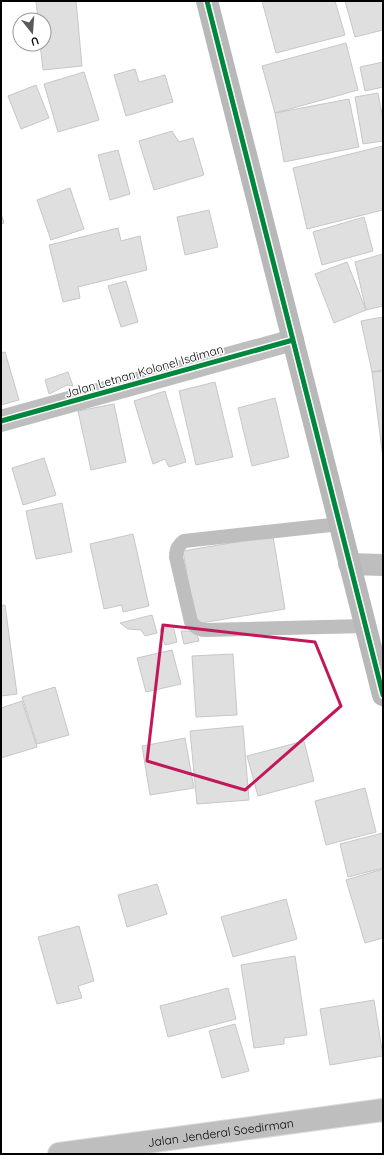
<svg xmlns="http://www.w3.org/2000/svg" width="384" height="1155" font-family="Quicksand,sans-serif">
	<rect width="100%" height="100%" fill="#fff"/>
	<path fill="#dfdfdf" stroke="#c7c7c7" d="M36,1H76L82,66L43,70L40,44H44V20H38Z
		M262,1H335L345,35L276,53Z
		M345,1H383V30L355,37Z
		M346,43L358,90L275,113L262,66Z
		M383,62V87L365,91L360,67Z
		M135,69L139,82L165,75L173,102L126,116L114,75Z
		M84,72L99,120L58,132L44,84Z
		M36,85L49,118L21,129L8,96Z
		M378,93L383,120V141L363,144L355,97Z
		M349,99L359,147L284,162L275,113Z
		M172,131L179,142L193,138L204,175L154,190L139,141Z
		M383,146V210L307,229L293,168Z
		M118,150L130,194L110,200L98,155Z
		M70,188L84,229L51,240L37,200Z
		M209,210L218,247L185,255L177,217Z
		M1,213L4,223L1,224Z
		M364,217L373,251L322,265L313,232Z
		M118,228L121,241L140,236L147,270L78,287L80,298L63,302L49,245Z
		M383,254V306L366,310L355,262Z
		M347,262L366,310L334,323L315,274Z
		M126,281L138,322L121,327L108,286Z
		M383,317V370L372,372L361,321Z
		M5,352L19,400L1,405V353Z
		M383,371V458L372,372Z
		M68,372L73,386L67,385L49,394L45,380Z
		M215,382L233,457L196,465L179,391Z
		M165,391L186,462L169,467L165,459L153,464L134,401Z
		M275,398L289,457L252,466L238,408Z
		M114,404L126,462L91,470L78,411Z
		M44,458L56,495L23,505L12,468Z
		M62,503L72,552L36,559L26,511Z
		M133,534L149,606L123,612L122,605L104,609L90,544Z
		M273,536L285,609L195,624L183,551Z
		M5,605L17,694L1,696V606Z
		M152,615L157,633L145,636L141,630L128,629L120,623Z
		M173,626L177,642L165,645L160,629Z
		M181,631H196L199,641L184,644Z
		M172,650L181,684L146,692L137,658Z
		M233,654L237,715L196,717L192,656Z
		M55,687L69,735L37,744L22,697Z
		M22,701L37,747L1,758V708Z
		M243,726L249,800L197,804L190,731Z
		M185,738L194,788L150,795L142,746Z
		M304,741L314,781L258,796L247,756Z
		M365,788L376,832L326,845L315,801Z
		M383,833V868L348,877L340,844Z
		M383,869V938L365,943L346,880Z
		M157,884L167,914L127,927L118,895Z
		M286,899L297,939L233,957L221,917Z
		M79,926L94,981L78,986L82,998L57,1004L38,937Z
		M295,956L307,1035L284,1038V1044L254,1048L241,965Z
		M228,988L236,1019L168,1037L160,1006Z
		M374,1000L383,1056L330,1065L320,1009Z
		M235,1024L249,1071L222,1078L209,1031Z"/>
	<g fill="none" stroke-linecap="round" stroke-linejoin="round">
		<defs>
			<g id="primary">
				<path id="s1" d="M59,1154L383,1110"/>
			</g>
		</defs>
		<use href="#primary" stroke="#dbdbdb" stroke-width="24"/>
		<path stroke="#bebebe" stroke-width="14" d="M340,524L184,541C178,546 176,549 176,557L191,622C196,628 199,630 207,630L365,626"/>
		<path stroke="#bebebe" stroke-width="22" d="M1,421L293,340
			M349,564L383,565"/>
		<path stroke="#b8b8b8" stroke-width="22" d="M207,1L383,695"/>
		<use href="#primary" stroke="#bebebe" stroke-width="22"/>
		<defs>
			<path id="cycleway" d="M207,1L383,695
				M1,421L293,340"/>
		</defs>
		<use href="#cycleway" stroke="#fff" stroke-width="8"/>
		<use href="#cycleway" stroke="#00873e" stroke-width="5"/>
	</g>
	<path fill="none" stroke="#c2185b" stroke-width="3" stroke-linejoin="round" d="M163,625L315,642L341,706L245,790L147,761Z"/>
	<g text-anchor="middle" dominant-baseline="central" stroke-width="3" stroke-linejoin="round" paint-order="stroke">
		<g font-size="12" fill="#000" stroke="#fff">
			<text transform="translate(144 371) rotate(-16)">Jalan Letnan Kolonel Isdiman</text>
			<text stroke="none"><textPath href="#s1" startOffset="163">Jalan Jenderal Soedirman</textPath></text>
		</g>
	</g>
	<rect width="384" height="1155" fill="none" stroke="#000000" stroke-width="4"/>
	<g transform="translate(32 32) rotate(163)"><circle r="19" fill="#ffffff" stroke="#999999"/>
	<path d="M0-3L7 15L0 10L-7 15Z" fill="#595959"/>
	<text y="-6" font-size="11" font-weight="bold" text-anchor="middle" fill="#000000">U</text>
	</g>
</svg>
